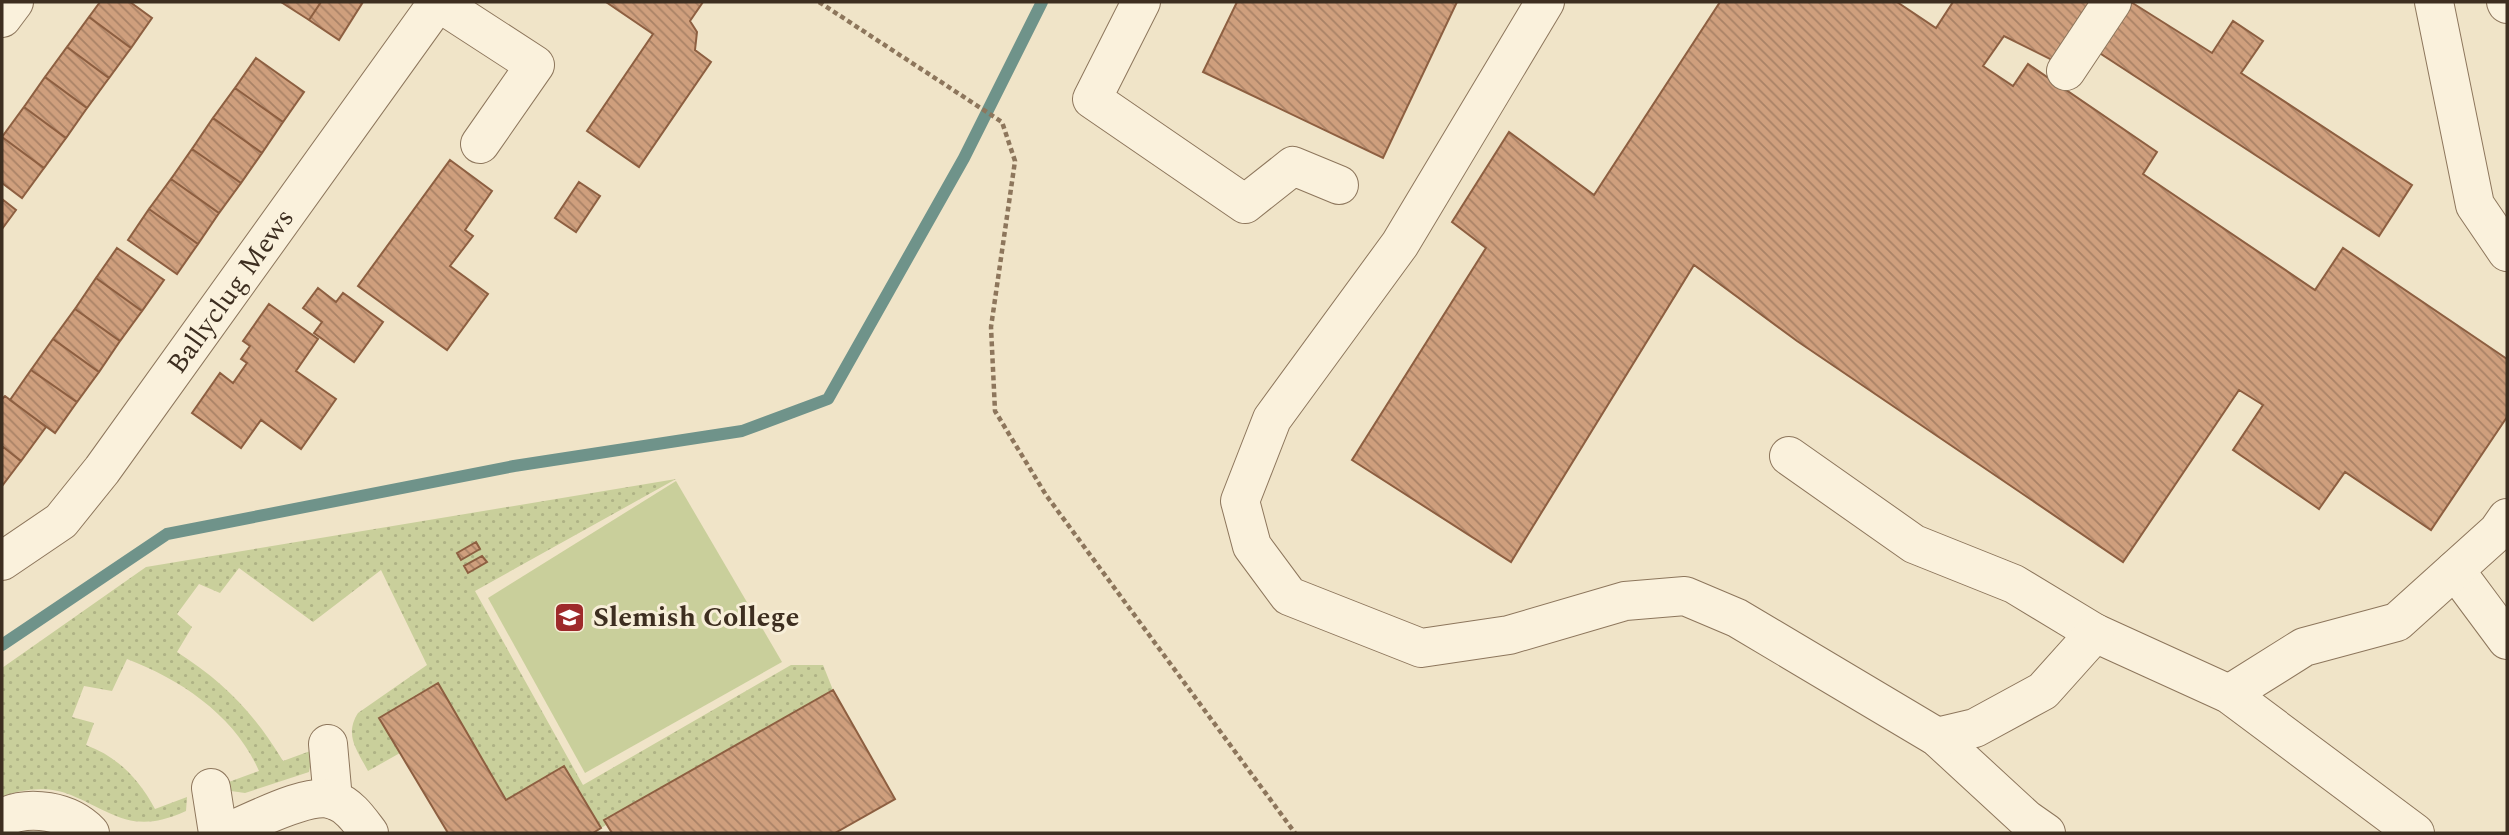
<svg xmlns="http://www.w3.org/2000/svg" width="2509" height="835" font-family="Spectral,serif">
	<defs>
		<pattern id="green-dots" width="8" height="8" patternUnits="userSpaceOnUse" patternTransform="scale(1.75)"><rect width="8" height="8" fill="#c9cf9b"/><path d="M2 2h.1M6 6h.1" fill="none" stroke="#aeb285" stroke-width="1.8" stroke-linecap="round"/></pattern>
		<pattern id="building-back-hatch" width="6" height="6" patternUnits="userSpaceOnUse" patternTransform="scale(1.75)"><rect width="6" height="6" fill="#cf9f7d"/><path d="M-1 5l2 2M0 0l6 6M5-1l2 2" fill="none" stroke="#a98266"/></pattern>
	</defs>
	<rect width="100%" height="100%" fill="#f0e4c8"/>
	<path fill="url(#green-dots)" d="M676,479L475,591L583,785L791,665H823L833,690L601,828L564,766L506,800L438,684L379,718L400,753L368,771C357,750 344,735 358,713L427,665L381,570L313,622L239,568L220,593L199,584L177,614L192,627L177,652C224,682 254,713 283,761L313,750L309,772L245,793L231,791L226,783L259,771C235,716 182,680 127,659L112,691L84,686L72,717L94,723L86,745C118,757 139,779 155,809L187,797L186,811C133,835 116,814 71,795C51,786 22,788 2,797V668L146,567Z"/>
	<path fill="#c9cf9b" d="M676,481L782,662L585,773L488,598Z"/>
	<g fill="none" stroke-linecap="round" stroke-linejoin="round">
		<path stroke="#6f938a" stroke-width="12" d="M2,645L167,534L514,466L742,431L828,399L964,158L1042,2"/>
	</g>
	<path fill="url(#building-back-hatch)" stroke="#8d5f41" stroke-width="2" d="M100,2H130L152,18L131,48L89,17Z
		M281,2H321L309,20Z
		M321,2H363L339,40L309,20Z
		M606,2H703L690,21L697,32L695,50L711,62L639,167L587,131L653,34Z
		M1237,2H1457L1383,158L1203,72Z
		M1720,2H1897L1936,28L1953,2H2090L2058,63L2004,36L1983,66L2013,86L2028,64L2157,152L2143,174L2315,290L2343,248L2507,359V417L2431,530L2345,472L2319,509L2233,450L2263,405L2239,390L2123,562L1797,341L1694,265L1511,562L1352,460L1486,248L1452,222L1509,132L1594,195Z
		M2131,2L2212,53L2233,21L2263,41L2241,73L2412,185L2379,236L2098,52Z
		M89,17L131,48L109,78L67,47Z
		M67,47L109,78L87,108L45,77Z
		M256,58L304,92L283,122L235,88Z
		M45,77L87,108L66,138L24,107Z
		M235,88L283,122L262,153L213,118Z
		M24,107L66,138L44,168L2,137Z
		M213,118L262,153L241,183L192,149Z
		M2,137L44,168L22,198L2,183Z
		M192,149L241,183L219,213L171,179Z
		M450,160L492,191L465,230L473,236L450,266L488,294L447,350L358,286Z
		M171,179L219,213L198,244L149,209Z
		M579,182L600,196L576,232L555,218Z
		M2,199L16,210L2,229Z
		M149,209L198,244L177,274L128,240Z
		M117,248L164,280L142,311L96,278Z
		M96,278L142,311L120,341L75,309Z
		M318,288L336,302L343,293L383,322L354,362L314,333L322,322L303,308Z
		M269,304L318,339L296,371L336,399L301,449L261,420L241,448L192,413L220,373L233,383L247,363L241,359L250,346L243,341Z
		M75,309L120,341L99,372L53,339Z
		M53,339L99,372L77,402L31,370Z
		M31,370L77,402L55,433L10,400Z
		M5,396L46,427L21,461L2,446V399Z
		M2,446L21,461L2,486Z
		M476,542L480,549L461,560L457,553Z
		M482,556L487,562L468,573L464,566Z
		M438,683L506,800L564,766L601,828L593,833H448L379,718Z
		M833,690L895,799L835,833H612L604,820Z"/>
	<g fill="none" stroke-linecap="round" stroke-linejoin="round">
		<defs>
			<g id="minor">
				<path d="M438,2L535,65L480,144"/>
				<path d="M1141,2L1092,99L1245,204L1293,166L1339,185"/>
				<path d="M1545,2L1400,244L1272,419L1240,501L1252,546L1289,596L1421,648L1509,635L1625,601L1685,596L1737,618L1937,737L2026,819L2046,833"/>
				<path d="M2434,2L2475,205L2507,252"/>
				<path d="M2506,2L2507,4"/>
				<path d="M2,18L14,2"/>
				<path d="M2066,71L2112,2"/>
				<path d="M1789,456L1914,544L2014,584L2095,633L2229,694L2415,833"/>
				<path id="s1" d="M2,561L61,521L102,470L438,2"/>
				<path d="M2455,570L2507,640"/>
				<path d="M2229,694L2304,647L2397,622L2498,531L2507,518"/>
				<path d="M1937,737L1975,728L2043,691L2095,633"/>
				<path d="M328,744L333,800"/>
				<path d="M211,788L218,833"/>
				<path d="M2,818C29,804 69,811 90,833"/>
				<path d="M225,833C251,823 308,791 334,800C350,806 359,820 369,833"/>
			</g>
		</defs>
		<use href="#minor" stroke="#8d765c" stroke-width="40"/>
		<path stroke="#8d765c" stroke-width="4.5" stroke-dasharray="5 3.5" stroke-linecap="butt" d="M819,2L1002,122L1015,161L991,327L995,411L1046,495L1295,833"/>
		<use href="#minor" stroke="#faf1dc" stroke-width="38"/>
	</g>
	<defs>
		<symbol id="school-square" viewBox="-11 -11 22 22"><rect x="-9" y="-9" width="18" height="18" rx="4" fill="#9e2a2b" stroke="#f7eed8"/><path d="M0-5L7-2L0 1L-7-2ZM-4 1L0 2.5L4 1V4Q0 6-4 4Z" fill="#fff"/></symbol>
	</defs>
	<g fill-rule="evenodd">
		<use href="#school-square" x="552" y="600" width="35" height="35"/>
	</g>
	<g text-anchor="middle" dominant-baseline="central" stroke-width="6" stroke-linejoin="round" paint-order="stroke">
		<g font-size="28" fill="#3d2e20" stroke="#f7eed8">
			<text stroke="none"><textPath href="#s1" startOffset="357">Ballyclug Mews</textPath></text>
		</g>
		<g font-size="28" font-weight="bold" fill="#3d2e20" stroke="#f7eed8" text-anchor="start">
			<text x="593" y="617">Slemish College</text>
		</g>
	</g>
	<rect width="2509" height="835" fill="none" stroke="#3d2e20" stroke-width="7"/>
</svg>
